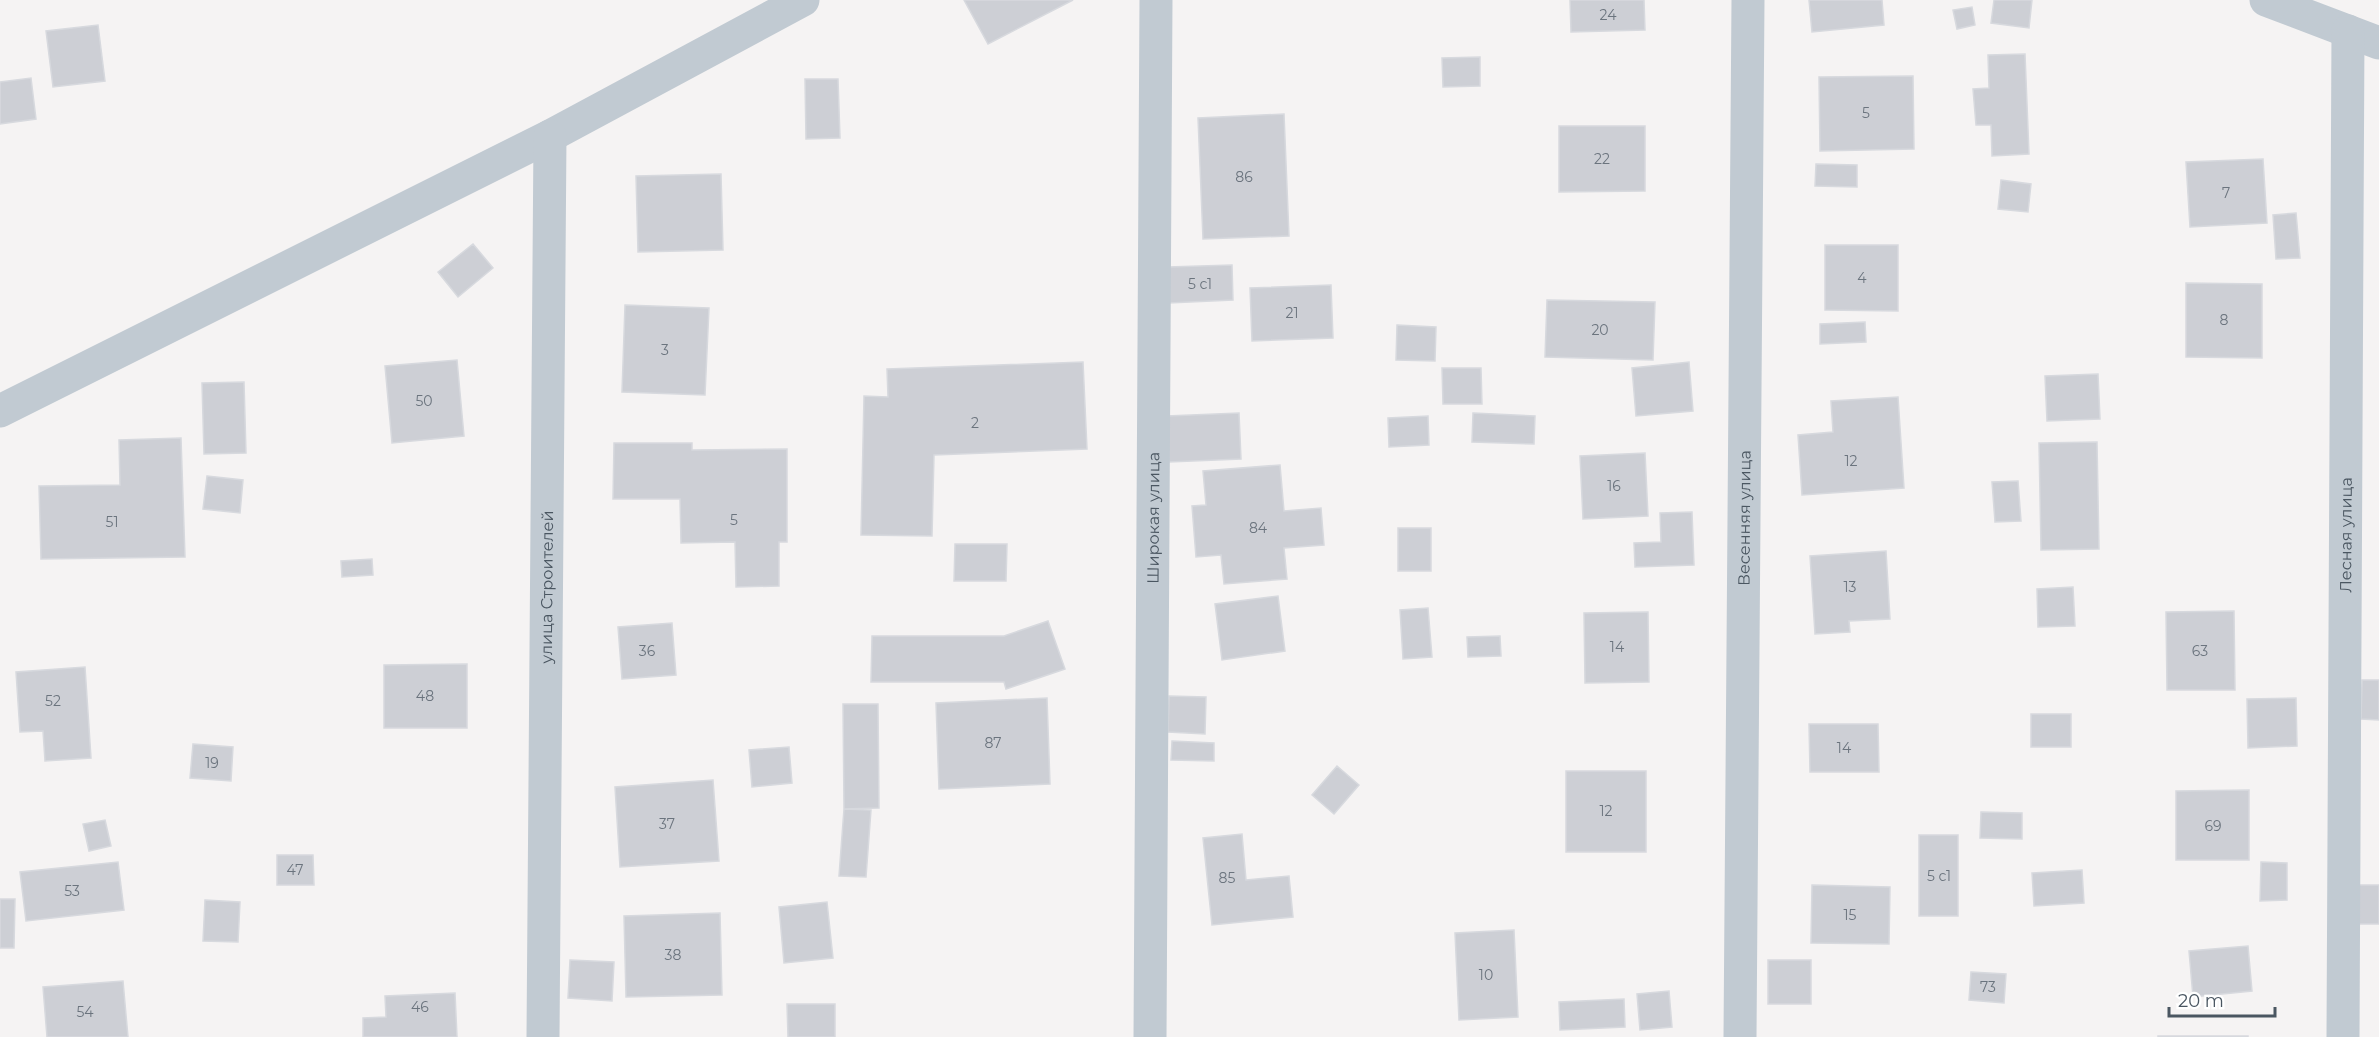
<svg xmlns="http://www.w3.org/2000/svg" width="2379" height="1037" font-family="Montserrat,sans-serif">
	<rect width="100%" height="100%" fill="#f5f3f3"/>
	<path fill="#cdcfd5" stroke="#d7d9de" stroke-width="1.5" d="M964,0H1073L988,44Z
		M1570,0H1644L1645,30L1571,32Z
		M1809,0H1882L1884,25L1812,32Z
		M1994,0H2032L2029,28L1991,23Z
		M1972,7L1975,25L1957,29L1953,10Z
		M98,25L105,81L53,87L46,31Z
		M2025,54L2029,154L1992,156L1991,125H1976L1973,89L1989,88L1988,55Z
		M1480,57V86L1443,87L1442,58Z
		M1913,76L1914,149L1820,151L1819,77Z
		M31,78L36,119L0,124V82Z
		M805,79H838L840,138L806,139Z
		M1284,114L1289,236L1203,239L1198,118Z
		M1559,126H1645V191L1559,192Z
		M2263,159L2267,223L2190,227L2186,162Z
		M1816,164L1857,165V187L1815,186Z
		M721,174L723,250L638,252L636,176Z
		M2001,180L2031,184L2028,212L1998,209Z
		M2296,213L2300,258L2276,259L2273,215Z
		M473,244L493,268L458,297L438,272Z
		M1825,245H1898V311L1825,310Z
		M1232,265L1233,300L1169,303L1168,267Z
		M2186,283L2262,284V358L2186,357Z
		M1331,285L1333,338L1252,341L1250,288Z
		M1547,300L1655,302L1653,360L1545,357Z
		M625,305L709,308L705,395L622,392Z
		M1865,322L1866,342L1820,344V324Z
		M1397,325L1436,327L1435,361L1396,360Z
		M457,360L464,436L392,443L385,366Z
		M1083,362L1087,449L934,455L932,536L861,535L864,396L888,397L887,369Z
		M1689,362L1693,411L1636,416L1632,368Z
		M1442,368H1481L1482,404H1443Z
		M2098,374L2100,419L2047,421L2045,376Z
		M244,382L246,453L204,454L202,383Z
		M1898,397L1904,488L1802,495L1798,435L1833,432L1831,401Z
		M1239,413L1241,459L1169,462L1167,416Z
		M1473,413L1535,416L1534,444L1472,442Z
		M1428,416L1429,445L1389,447L1388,418Z
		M181,438L185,557L41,559L39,486L120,485L119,440Z
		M2097,442L2099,549L2041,550L2039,443Z
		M614,443H692V450L787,449V542H779V586L736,587L735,542L681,543L680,499H613Z
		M1645,453L1648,516L1583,519L1580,456Z
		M1280,465L1284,511L1321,508L1324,545L1284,548L1287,579L1224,584L1221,555L1196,557L1192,506L1206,505L1203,471Z
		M207,476L243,480L240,513L203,509Z
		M2018,481L2021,521L1995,522L1992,482Z
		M1692,512L1694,565L1635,567L1634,543L1661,542L1660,513Z
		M1398,528H1431V571H1398Z
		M955,544H1007L1006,581H954Z
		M1886,551L1890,619L1849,621L1850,632L1815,634L1810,556Z
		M372,559L373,575L342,577L341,561Z
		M2073,587L2075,626L2038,627L2037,589Z
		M1278,596L1285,651L1222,660L1215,604Z
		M1428,608L1432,657L1403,659L1400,610Z
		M2234,611L2235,690H2167L2166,612Z
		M1648,612L1649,682L1585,683L1584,613Z
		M1048,621L1065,669L1006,689L1004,682H871L872,636H1004Z
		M672,623L676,675L622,679L618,627Z
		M1500,636L1501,656L1468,657L1467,637Z
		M467,664V728H384V665Z
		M85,667L91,758L45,761L43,731L20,732L16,672Z
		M2362,680H2379V720L2361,719Z
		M1169,696L1206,697L1205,734L1168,732Z
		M1047,698L1050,784L939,789L936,703Z
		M2296,698L2297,746L2248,748L2247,699Z
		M843,704H878L879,808L844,809Z
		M2031,714H2071V747H2031Z
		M1809,724H1878L1879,772H1810Z
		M1172,741L1214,743V761L1171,760Z
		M193,744L233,747L231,781L190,778Z
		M789,747L792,783L752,787L749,750Z
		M1337,766L1359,785L1334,814L1312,795Z
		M1566,771H1646V852H1566Z
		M713,780L719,861L620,867L615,787Z
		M2249,790V860H2176V791Z
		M844,809L871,810L866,877L839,876Z
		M1981,812L2022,813V839L1980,838Z
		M105,820L111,846L89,851L83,824Z
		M1242,834L1246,880L1289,876L1293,917L1212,925L1203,838Z
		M1919,835H1958V916H1919Z
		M277,855H313L314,885H277Z
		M118,862L124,910L26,921L20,872Z
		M2261,862L2287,863V900L2260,901Z
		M2082,870L2084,903L2034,906L2032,873Z
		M1812,885L1890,887L1889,944L1811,943Z
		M2359,885H2379V924H2359Z
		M0,899H15L14,948H0Z
		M205,900L240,902L238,942L203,941Z
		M827,902L833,958L784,963L779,907Z
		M720,913L722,995L626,997L624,916Z
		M1514,930L1518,1017L1459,1020L1455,933Z
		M2248,946L2252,991L2193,997L2189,951Z
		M570,960L614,962L612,1001L568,998Z
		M1768,960H1811V1004H1768Z
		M1971,972L2006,974L2004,1003L1969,1000Z
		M123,981L128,1037H47L43,987Z
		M1669,991L1672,1027L1640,1030L1637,994Z
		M455,993L457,1037H363V1018L386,1017L385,996Z
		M1624,999L1625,1027L1560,1030L1559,1002Z
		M787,1004H835V1037H788Z
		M2158,1036H2248V1037H2158Z"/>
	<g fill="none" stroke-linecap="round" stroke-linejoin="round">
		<g stroke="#c1cad2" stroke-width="33">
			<path d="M2266,0L2379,43"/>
			<path d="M0,411L550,136L803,0"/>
			<path id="s1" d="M543,1037L550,136"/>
			<path id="s2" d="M1150,1037L1156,0"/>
			<path id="s3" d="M1740,1037L1748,0"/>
			<path id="s4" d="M2343,1037L2348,31"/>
		</g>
	</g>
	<g text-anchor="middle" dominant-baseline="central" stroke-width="6" stroke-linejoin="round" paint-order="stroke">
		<g font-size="14" fill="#6b747e">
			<text x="1608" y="15">24</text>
			<text x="1866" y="113">5</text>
			<text x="1602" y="159">22</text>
			<text x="1244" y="177">86</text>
			<text x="2226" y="193">7</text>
			<text x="1862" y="278">4</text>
			<text x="1200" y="284">5 с1</text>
			<text x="1292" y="313">21</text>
			<text x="2224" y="320">8</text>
			<text x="1600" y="330">20</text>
			<text x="665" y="350">3</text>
			<text x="424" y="401">50</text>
			<text x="975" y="423">2</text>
			<text x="1851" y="461">12</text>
			<text x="1614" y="486">16</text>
			<text x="734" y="520">5</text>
			<text x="112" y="522">51</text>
			<text x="1258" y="528">84</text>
			<text x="1850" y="587">13</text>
			<text x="1617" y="647">14</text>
			<text x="647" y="651">36</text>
			<text x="2200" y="651">63</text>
			<text x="425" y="696">48</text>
			<text x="53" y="701">52</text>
			<text x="993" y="743">87</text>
			<text x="1844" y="748">14</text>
			<text x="212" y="763">19</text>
			<text x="1606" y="811">12</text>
			<text x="667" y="824">37</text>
			<text x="2213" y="826">69</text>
			<text x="295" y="870">47</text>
			<text x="1939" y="876">5 с1</text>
			<text x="1227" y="878">85</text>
			<text x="72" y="891">53</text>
			<text x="1850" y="915">15</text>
			<text x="673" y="955">38</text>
			<text x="1486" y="975">10</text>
			<text x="1988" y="987">73</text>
			<text x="420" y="1007">46</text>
			<text x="85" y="1012">54</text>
		</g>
		<g font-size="16" fill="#4a5661" stroke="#fff">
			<text stroke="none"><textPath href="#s2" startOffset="519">Широкая улица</textPath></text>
			<text stroke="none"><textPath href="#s3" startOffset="519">Весенняя улица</textPath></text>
			<text stroke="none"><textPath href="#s4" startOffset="502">Лесная улица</textPath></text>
			<text stroke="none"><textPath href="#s1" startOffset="450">улица Строителей</textPath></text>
		</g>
	</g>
	<path d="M2169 1007v9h106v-9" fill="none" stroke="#4a5661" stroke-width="3"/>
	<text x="2178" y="1007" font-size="18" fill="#4a5661" stroke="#ffffff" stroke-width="4.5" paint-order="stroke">20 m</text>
</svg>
